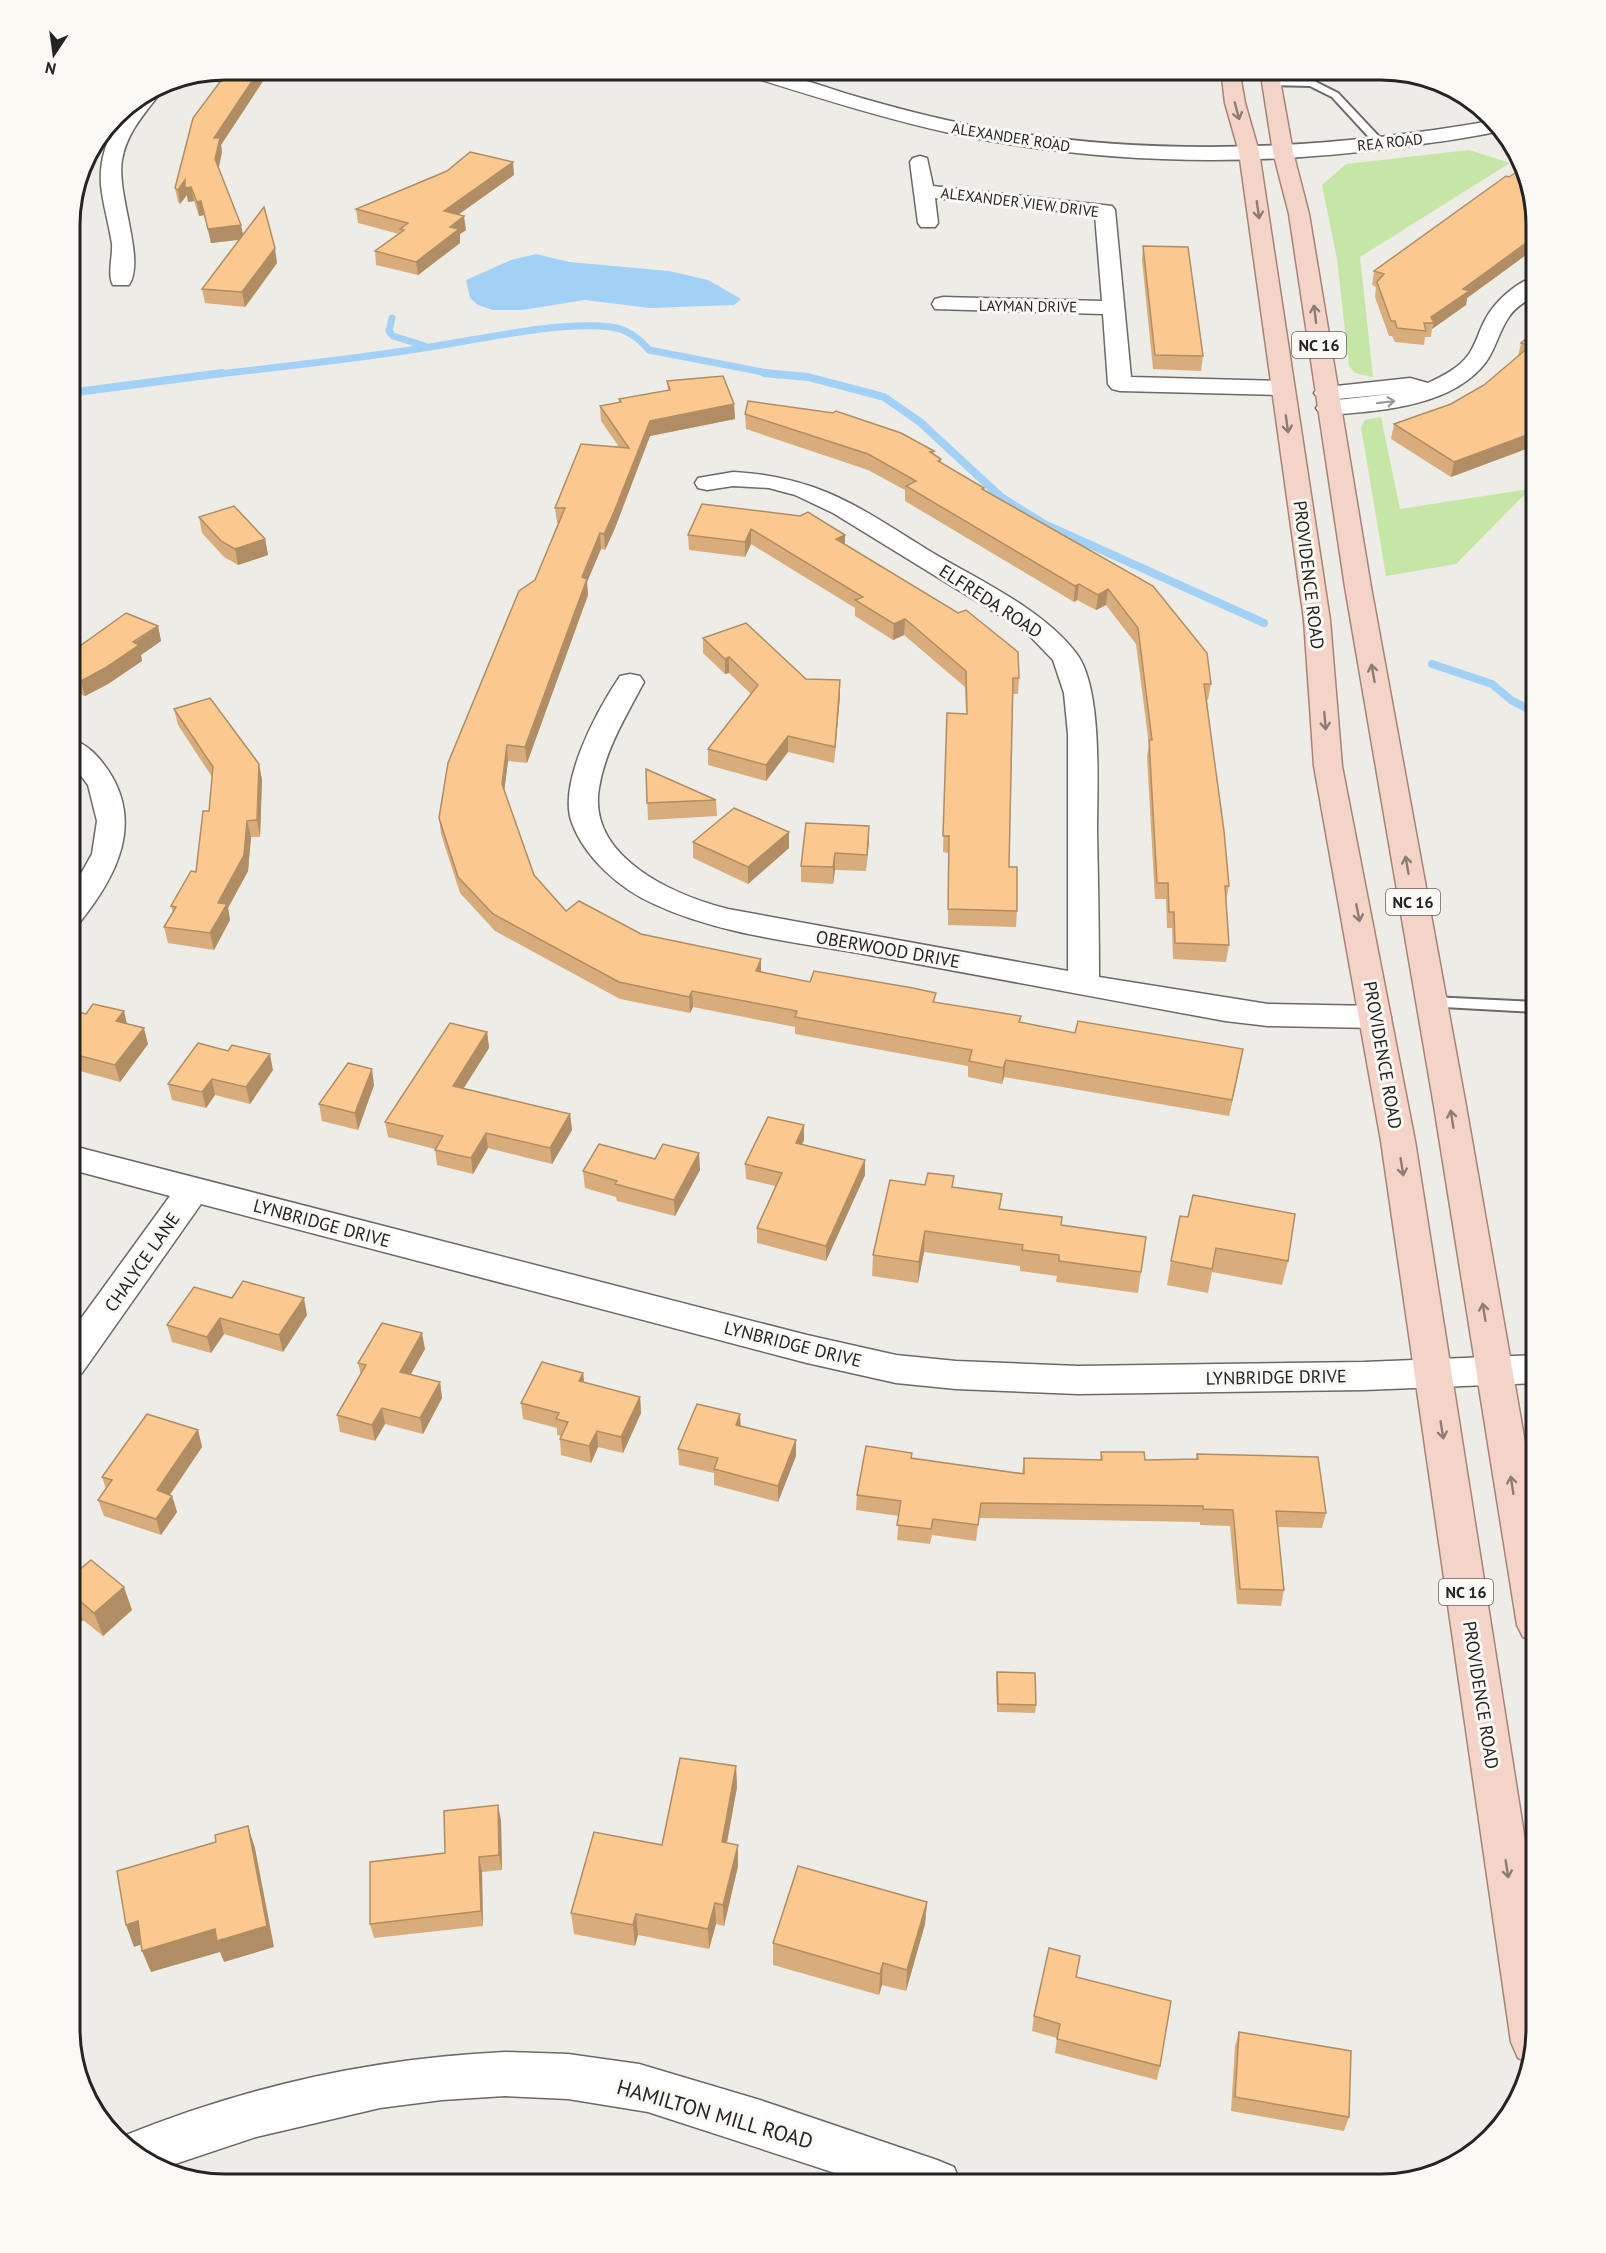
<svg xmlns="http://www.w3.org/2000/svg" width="1606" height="2253" font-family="'PT Sans',sans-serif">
	<rect width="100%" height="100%" fill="#edece6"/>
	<path fill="#c5e6a7" d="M1469,150L1510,163L1360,257L1373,377L1355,373L1349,366L1337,259L1322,185L1346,164Z
		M1381,417L1400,509L1530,489L1456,564L1386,576L1361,427L1365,420Z"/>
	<path fill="#a3d1f5" d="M536,254L569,262L669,271L708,280L741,299L734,305L650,308L585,300L522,310H493L478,305L470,298L466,280L511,260Z"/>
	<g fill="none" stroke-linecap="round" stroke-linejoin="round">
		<path stroke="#a3d1f5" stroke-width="7" d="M392,318L389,331L393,336L425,346
			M208,375C282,367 356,359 430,347C481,339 561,321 611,327C627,329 639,338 649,350L778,375"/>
		<path stroke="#a3d1f5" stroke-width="8" d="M764,373L808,377L884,397L920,422L1001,497L1044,524L1264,623
			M69,393L222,373
			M1432,664L1492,684L1511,700L1537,714"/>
		<defs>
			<path id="lane" d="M1271,80H1312L1338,93L1386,144L1377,146L1332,97L1310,86L1268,85V81Z
				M1431,997L1537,1002V1012L1425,1006L1423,1002Z"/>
			<path id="street" d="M161,84L164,88C147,111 127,131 122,160C116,194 146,260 129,285H113C107,275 113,256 112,244C109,224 103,205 101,185C98,142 124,102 161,84Z
				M920,156L927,158L933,186L1112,206L1115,210L1131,377L1282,381L1290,383L1294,388L1290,393L1282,395L1120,391L1112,389L1108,384L1103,314L935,309L932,304L935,299L943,297L1102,301L1095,215L935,198L938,223L935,227H921L918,223L910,162L913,158Z
				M1537,276V294C1528,300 1515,307 1509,317C1499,331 1496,348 1486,362C1452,407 1379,411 1328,415L1320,413L1316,408L1320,403L1328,401L1400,393L1326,400L1318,398L1314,393L1318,388L1410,378L1428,383C1443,376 1459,368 1469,354C1476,344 1479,331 1485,320C1494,302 1517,281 1537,276Z
				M733,472C817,476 859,507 928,550C976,579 1042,608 1076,653C1103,687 1097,788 1097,831C1098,880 1099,928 1099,977L1268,1004L1375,1006L1386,1009L1391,1017L1386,1025L1375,1028L1268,1026L1225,1021C1106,999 988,977 869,955C798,942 720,935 654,904C620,889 585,858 572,823C557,783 598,709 620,676L630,674L640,676L644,682C626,716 605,750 599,788C587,857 673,895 728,909L1068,971V734L1064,693L1053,660L1025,631L833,513L795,495L769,488L733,486L707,490L698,488L695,483L698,478Z
				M69,739C87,743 98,756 108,770C144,824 116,877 80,922L69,925V895L92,854L97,821L88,785L69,760Z
				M69,1145L807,1335L896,1355L956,1361L1078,1366L1364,1362L1537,1355V1383L1364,1390L1078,1394L956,1389L896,1383L807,1363L201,1204L82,1373L69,1377V1335L170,1196L69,1169Z
				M505,2052L568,2054L639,2064L760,2100L937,2160L954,2167L961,2184H869L648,2112L568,2099L505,2096L442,2100L380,2108L256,2137L163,2168L146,2163L121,2137C243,2087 373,2058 505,2052Z"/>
			<path id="secondary" d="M737,69C777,69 812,83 851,95C892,107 933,118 975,126C1147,158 1319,151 1491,121L1500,131C1465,139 1428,143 1393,148C1247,167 1098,164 954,134C881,118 810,95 739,73Z"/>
			<path id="primary" d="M1221,69H1239L1245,103L1259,152L1330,620L1342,766L1415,1141L1537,1917V2029L1528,2062L1518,2058L1511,2042L1381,1141L1314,766L1304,620L1239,152L1225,103Z
				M1260,69H1278L1293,152L1309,214L1371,587L1466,1106L1537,1511V1642L1523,1637L1517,1625L1434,1106L1345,587L1289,214L1273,152Z"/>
		</defs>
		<use href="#lane" stroke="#6b6a65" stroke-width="4"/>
		<use href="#street" stroke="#6b6a65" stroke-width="3"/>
		<use href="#secondary" stroke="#6b6a65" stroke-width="3"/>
		<use href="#primary" stroke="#a78376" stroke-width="3"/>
		<use href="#lane" fill="#fff" fill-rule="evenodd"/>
		<use href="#street" fill="#fff" fill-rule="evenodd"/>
		<use href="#secondary" fill="#fff" fill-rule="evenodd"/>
		<use href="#primary" fill="#f4d3c8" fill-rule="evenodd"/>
	</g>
	<path fill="#d8ad7b" d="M271,69L221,145L222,152L219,168L243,235L277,263L245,307L205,303L202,289L239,240L211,243L204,215L199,216L194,201L188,202L187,195L180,204L178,202L175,188L218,85L217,74Z
		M850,69H928L924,78L910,81L857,74V70Z
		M1003,69H1041V76L1002,75Z
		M514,175L458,215L466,230L460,234V243L418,275L376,265L375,251L399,234L358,223L356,209Z
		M1537,224V247L1467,298L1466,305L1432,329L1431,337H1425L1424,345L1395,342L1392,336H1389L1375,297L1376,287L1372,285L1374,271Z
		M1143,246L1203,356L1201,371L1153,369L1142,260Z
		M1537,311V329L1532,327L1536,313Z
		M1537,330V444L1529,448L1451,477L1391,439L1394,424L1451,404L1484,385L1518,356L1521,343Z
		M667,381L734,404L735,419L650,436L615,528L605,550L601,549L587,582L588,595L527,763L508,761L504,792L534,875L566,911L761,972L810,982L936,1002L1021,1022L1240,1065L1229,1116L1004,1077L1002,1084L968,1077V1066L795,1034V1027L693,1007L690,1013L620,999L495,931L460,893L441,834L439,818L559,523H557L555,508L619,447L601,421L600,406L620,402L619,399L668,390Z
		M745,414L934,451V455L941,459V463L984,490L1153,586L1211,684L1208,700H1207L1229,886L1226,901L1229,945L1226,962L1173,959L1172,928H1167L1166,899H1155L1147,756L1149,745L1136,644L1106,605L1096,610L1077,600L1074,602L905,501V490L868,470L746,429Z
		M702,504L845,535V545L1019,678L1018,694H1013L1009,867L1017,911L1016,927L948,925V853L943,852L947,713L966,714L965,687L904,635L893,640L855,616V608L751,544L745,557L689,550L688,535Z
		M199,517L265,539L268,555L238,565L224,557L202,533Z
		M158,626L161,641L141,655L142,661L108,684L85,696L69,690V654Z
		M703,638L806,679L840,680V696L834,763L788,752L766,781L708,765V749L751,694L729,673L725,674L703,653Z
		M174,709L259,764L262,780L260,837H251L248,871L228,908L230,920L214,950L168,943L164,927L173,912L171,906L196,872L209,811L212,777L178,725Z
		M646,769L716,800L717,816L648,820Z
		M869,826L866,871L835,870L833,884L801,882V866Z
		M789,832V848L748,884L693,858V842Z
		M69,1010L127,1024L148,1044L120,1082L69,1068Z
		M487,1032L489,1048L463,1089L570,1114L572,1130L552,1164L488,1148L473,1174L437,1165L435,1149L388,1137L385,1122Z
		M273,1070L250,1104L215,1095L206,1108L172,1100L168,1084Z
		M374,1085L358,1130L322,1121L319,1104Z
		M804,1140L802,1144L865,1175L826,1261L757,1243V1228L775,1186L746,1179L745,1164Z
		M700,1170L675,1216L617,1201L616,1197L585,1188L583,1171Z
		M925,1185L953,1187L1000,1209L1061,1225L1146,1237L1138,1293L1056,1282L1057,1276L1020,1271V1266L924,1252L918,1283L872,1276L873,1255Z
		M1188,1217L1288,1261L1282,1285L1212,1272L1208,1293L1167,1285L1171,1261Z
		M232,1298L307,1315L283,1352L224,1334L211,1353L172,1342L167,1325Z
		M425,1349L411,1374L440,1382L442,1398L423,1434L385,1424L375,1441L340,1432L337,1415L361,1375L358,1363Z
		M583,1373L584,1383L640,1397L641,1413L623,1453L598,1447L591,1463L561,1455L560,1439L561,1436L557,1435V1428L523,1419L521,1403Z
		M741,1426L796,1440V1456L778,1502L714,1485V1473L679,1465L678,1449Z
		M198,1430L202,1447L170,1495L172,1496L177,1512L161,1535L104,1516L98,1500L106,1489L102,1477Z
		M1101,1452L1145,1460L1196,1459L1197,1454L1326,1513L1322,1528L1277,1527L1284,1590L1281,1606L1237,1604L1230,1526L1200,1525V1522L979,1518L976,1541L932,1535L930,1544L897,1540L899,1516L856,1510L857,1495L912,1453L911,1458L1022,1473L1024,1458L1100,1460Z
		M69,1573L72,1576L132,1610L103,1636L83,1620L69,1632Z
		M997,1672L1036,1705L1035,1713L997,1712L996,1679Z
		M736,1766L737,1787L727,1843L738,1845V1866L724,1926L716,1924L709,1949L638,1935L635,1946L574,1934L571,1913L662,1845Z
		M501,1820L502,1870L482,1872L483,1926L374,1938L370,1924L445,1853Z
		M927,1902L925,1924L906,1991L882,1985L879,1995L773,1965V1943Z
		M1077,1977L1160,2066L1157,2080L1055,2053L1057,2038L1032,2031L1034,2016Z
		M1239,2032L1349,2117L1344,2131L1231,2111L1235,2046Z"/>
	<path fill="#b08d64" d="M260,69H271L221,145L222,152L217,173L215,159L214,138Z
		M910,69H928L924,78L910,81Z
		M513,162L514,175L445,224L444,211Z
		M185,180L191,187L194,201L188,202L187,195L180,204L178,190Z
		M201,201L204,215L199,216L197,202Z
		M464,216L466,230L460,234V243L418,275L416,262L450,227Z
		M241,225L244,239L211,243L208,229Z
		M1537,235V247L1467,298L1466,305L1432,329L1434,323L1431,317L1463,289Z
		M275,248L277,263L245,307L242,292Z
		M734,404L735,419L650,436L615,528L605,550L604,534L650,421Z
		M1537,431V444L1529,448L1451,477L1454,462Z
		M751,529V544L745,557V542Z
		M600,533L601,549L587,582L588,595L527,763L525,747L582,577Z
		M845,535V550L836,539Z
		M265,539L268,555L238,565L235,549Z
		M1079,584L1077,600L1074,602L1075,586Z
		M1108,589L1106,605L1096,610L1098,595Z
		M905,619L904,635L893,640L894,624Z
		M158,626L161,641L141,655L142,661L108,684L85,696L81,681Z
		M729,657V673L725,674V659Z
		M840,680V696L834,763L835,747Z
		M788,736V752L766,781V765Z
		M507,745L508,761L503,800L502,784Z
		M259,764L262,780L260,837L257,820Z
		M247,821L251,837L248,871L228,908L230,920L214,950L210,933L218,903Z
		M869,826V843L866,871L867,855Z
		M789,832V848L748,884V867Z
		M835,853V870L833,884V867Z
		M761,959V976L756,971Z
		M692,991L693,1007L690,1013L689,997Z
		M124,1011L128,1028L116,1021Z
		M144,1028L148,1044L120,1082L115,1065Z
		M487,1032L489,1048L455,1102L453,1086Z
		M1243,1049L1240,1065L1229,1116L1232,1100Z
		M270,1054L273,1070L250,1104L246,1087Z
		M1006,1060L1004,1077L1002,1084L1003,1068Z
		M372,1069L374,1085L358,1130L355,1113Z
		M212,1079L215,1095L206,1108L202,1092Z
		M570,1114L572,1130L552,1164L550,1148Z
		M804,1125V1140L796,1158V1143Z
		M486,1133L488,1148L473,1174L471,1158Z
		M699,1153L700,1170L675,1216L674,1200Z
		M865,1160V1175L826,1261V1246Z
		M925,1231L924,1252L918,1283L919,1262Z
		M304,1298L307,1315L283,1352L279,1335Z
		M220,1318L224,1334L211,1353L207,1337Z
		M422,1333L425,1349L403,1388L400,1372Z
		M583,1373L585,1389L579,1381Z
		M440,1382L442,1398L423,1434L420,1418Z
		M640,1397L641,1413L623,1453L621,1437Z
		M382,1408L385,1424L375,1441L372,1425Z
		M740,1414L741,1431L736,1425Z
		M198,1430L202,1447L162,1506L157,1490Z
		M597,1431L598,1447L591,1463L589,1446Z
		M796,1440V1456L778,1502V1486Z
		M172,1496L177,1512L161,1535L156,1519Z
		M124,1587L132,1610L103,1636L94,1613Z
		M74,1596L83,1620L69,1632V1601Z
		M736,1766L737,1787L723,1863L722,1842Z
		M498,1805L501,1820L502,1870L499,1855Z
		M248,1826L255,1848L274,1947L224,1962L220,1952L151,1972L142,1951Z
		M738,1845V1866L724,1926L723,1905Z
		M479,1857L482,1872L483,1926L481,1911Z
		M927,1902L925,1924L906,1991L907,1970Z
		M715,1903L716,1924L709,1949L708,1929Z
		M636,1914L638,1935L635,1946L633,1925Z
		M138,1921L146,1943L134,1947L126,1925Z
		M883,1963L882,1985L879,1995L880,1974Z"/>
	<path fill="#fbc98f" stroke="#b08d64" stroke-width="1.5" d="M224,69H260L214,138H220L215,159L241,225L208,229L201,201L197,202L191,187L185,188V180L178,190L175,188L193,118L226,74H217L220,70Z
		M470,152L513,162L444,211L464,216L450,227L459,229L416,262L375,251L404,230L400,229L408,223L356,209L447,171Z
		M1518,171L1523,173L1537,224V235L1463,289L1469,291L1431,317L1434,323H1424L1426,331L1397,328L1395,321H1391L1377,282L1384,274L1374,271L1506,176L1509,177Z
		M264,207L275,248L242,292L202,289Z
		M1143,246L1188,247L1203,356L1155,355Z
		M1537,330V431L1532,433L1454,462L1394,424L1451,404L1484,385L1530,346L1521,343Z
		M723,376L734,404L650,421L614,512L604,534L600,533L582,577L587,579L525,747L507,745L502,784L534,875L566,911L579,901L641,934L761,959L756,971L810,982L814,971L913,988L936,993L933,1002L1021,1016L1019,1022L1075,1033L1078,1021L1243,1049L1232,1100L1006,1060L1003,1068L969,1061L972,1050L795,1017L797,1011L692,991L689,997L619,982L493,914L458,877L439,818L448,763L519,591L535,580L565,508H555L581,444L629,448L600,406L621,402L619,399L670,390L667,381Z
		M748,401L833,413L836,411L901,433L934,451L930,452L941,459L938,461L984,488L982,489L1153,586L1207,653L1211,684H1204L1224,831L1229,886H1225L1229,945L1175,943L1174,912H1169L1168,883H1157L1149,740H1152L1138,628L1108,589L1098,595L1079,584L1075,586L906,486L916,481L868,454L745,414Z
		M702,504L800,516L808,512L845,535L836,539L958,613L966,610L1018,652L1019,678H1013L1009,867H1017V911L948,909L949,836H943L947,713L967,714L966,671L905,619L894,624L855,600L863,597L751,529L745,542L688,535Z
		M234,506L265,539L235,549L221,541L199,517Z
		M126,613L158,626L133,642L139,645L105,668L81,681L69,676V654Z
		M746,623L806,679L840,680L835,747L788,736L766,765L708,749L758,685L729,657L725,659L703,638Z
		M210,698L259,764L257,820L247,821L244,855L218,903L227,904L210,933L164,927L176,907L171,906L191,871L196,872L203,811H209L213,767L174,709Z
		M646,769L716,800L647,803Z
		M734,808L789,832L748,867L693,842Z
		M806,823L869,826L867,855L835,853L833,867L801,866Z
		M93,1004L124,1011L116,1021L144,1028L115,1065L69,1053V1010L86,1014Z
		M450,1023L487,1032L453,1086L570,1114L550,1148L486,1133L471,1158L435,1150L443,1136L385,1122Z
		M198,1043L228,1051L232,1045L270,1054L246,1087L212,1079L202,1092L168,1084Z
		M348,1063L372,1069L355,1113L319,1104Z
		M768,1117L804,1125L796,1143L865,1160L826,1246L757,1228L782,1173L745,1164Z
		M599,1144L655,1159L663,1144L699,1153L674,1200L615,1184L617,1181L583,1171Z
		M928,1173L954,1176L952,1187L1002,1194L999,1209L1062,1217L1061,1225L1146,1237L1141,1272L1059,1261V1255L1022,1250L1023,1245L925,1231L919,1262L873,1255L890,1180L925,1185Z
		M1193,1195L1295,1214L1288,1261L1216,1248L1212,1269L1171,1261L1180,1216L1188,1217Z
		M243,1281L304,1298L279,1335L220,1318L207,1337L167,1325L194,1287L232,1298Z
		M382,1323L422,1333L400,1372L440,1382L420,1418L382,1408L372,1425L337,1415L366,1365L358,1363Z
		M542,1362L583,1373L579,1381L640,1397L621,1437L597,1431L589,1446L560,1439L568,1422L556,1419L559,1413L521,1403Z
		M697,1404L740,1414L736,1425L796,1440L778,1486L714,1469L718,1458L678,1449Z
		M147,1414L198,1430L157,1490L172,1496L156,1519L98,1500L112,1480L102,1477Z
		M866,1446L912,1453L911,1458L1024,1474V1458L1102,1460L1101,1452H1144L1145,1460L1198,1459L1197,1454L1318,1457L1326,1513L1276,1511L1284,1590L1240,1589L1233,1510L1203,1509V1506L981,1503L978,1525L933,1519L931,1529L897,1525L901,1501L857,1495Z
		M91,1560L124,1587L94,1613L74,1596L69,1601V1573L72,1576Z
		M997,1672L1035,1673L1036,1705L998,1704Z
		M680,1758L736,1766L722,1842L738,1845L723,1905L715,1903L708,1929L636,1914L633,1925L571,1913L594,1832L662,1845Z
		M498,1805L499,1855L479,1857L481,1911L370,1924V1862L445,1853L444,1811Z
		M248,1826L267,1926L217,1941L215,1929L142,1951L138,1921L126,1925L117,1871L216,1842L215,1835Z
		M798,1866L927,1902L907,1970L883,1963L880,1974L773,1943Z
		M1049,1948L1080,1956L1076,1977L1171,2001L1160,2066L1057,2039L1060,2024L1034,2016Z
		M1239,2032L1351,2051L1349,2117L1235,2097Z"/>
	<defs><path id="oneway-shaft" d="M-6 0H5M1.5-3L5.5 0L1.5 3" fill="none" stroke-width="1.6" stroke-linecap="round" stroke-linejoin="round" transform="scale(1.5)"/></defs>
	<g stroke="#8c7c75">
		<use href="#oneway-shaft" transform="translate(1237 111) rotate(75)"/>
		<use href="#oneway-shaft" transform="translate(1258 210) rotate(82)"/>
		<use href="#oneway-shaft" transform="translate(1315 314) rotate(-97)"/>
		<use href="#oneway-shaft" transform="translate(1287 424) rotate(82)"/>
		<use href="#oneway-shaft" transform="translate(1373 673) rotate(-100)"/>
		<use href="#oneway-shaft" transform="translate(1325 721) rotate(85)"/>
		<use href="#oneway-shaft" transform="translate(1407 865) rotate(-100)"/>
		<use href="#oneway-shaft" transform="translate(1358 913) rotate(79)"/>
		<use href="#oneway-shaft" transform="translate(1452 1119) rotate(-99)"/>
		<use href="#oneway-shaft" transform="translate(1402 1167) rotate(81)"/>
		<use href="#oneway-shaft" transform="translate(1484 1312) rotate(-99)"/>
		<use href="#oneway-shaft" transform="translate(1442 1430) rotate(81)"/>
		<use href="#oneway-shaft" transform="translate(1512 1485) rotate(-99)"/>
		<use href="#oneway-shaft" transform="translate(1507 1869) rotate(81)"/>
	</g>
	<use stroke="#9c9c9c" href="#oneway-shaft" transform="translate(1386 402) rotate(-7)"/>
	<g text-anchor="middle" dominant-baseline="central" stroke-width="6" stroke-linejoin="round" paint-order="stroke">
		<g font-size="15" fill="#242422" stroke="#faf9f4">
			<text transform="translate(1011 137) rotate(9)">ALEXANDER ROAD</text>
			<text transform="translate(1390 142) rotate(-6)">REA ROAD</text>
			<text transform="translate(1020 202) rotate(7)">ALEXANDER VIEW DRIVE</text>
			<text transform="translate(1028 306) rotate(1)">LAYMAN DRIVE</text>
		</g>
		<g fill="#faf9f4" stroke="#646461" stroke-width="1.5">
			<rect x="1292" y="332" width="54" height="26" rx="4.5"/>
			<rect x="1386" y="889" width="54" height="26" rx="4.5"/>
			<rect x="1439" y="1579" width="54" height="26" rx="4.5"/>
		</g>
		<g font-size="16" font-weight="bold" fill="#242422">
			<text x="1319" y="345">NC 16</text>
			<text x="1413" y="902">NC 16</text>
			<text x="1466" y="1592">NC 16</text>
		</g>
		<g font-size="18" fill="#242422" stroke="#faf9f4">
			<text transform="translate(1309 575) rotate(83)">PROVIDENCE ROAD</text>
			<text transform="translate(991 601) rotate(33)">ELFREDA ROAD</text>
			<text transform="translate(888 949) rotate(10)">OBERWOOD DRIVE</text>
			<text transform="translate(1383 1055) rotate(80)">PROVIDENCE ROAD</text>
			<text transform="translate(322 1223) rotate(15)">LYNBRIDGE DRIVE</text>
			<text transform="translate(142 1262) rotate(-55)">CHALYCE LANE</text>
			<text transform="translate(793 1344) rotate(14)">LYNBRIDGE DRIVE</text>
			<text transform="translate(1276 1377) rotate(-1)">LYNBRIDGE DRIVE</text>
			<text transform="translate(1481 1695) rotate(81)">PROVIDENCE ROAD</text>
		</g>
		<g font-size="21" fill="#242422" stroke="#faf9f4">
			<text transform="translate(715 2114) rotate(16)">HAMILTON MILL ROAD</text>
		</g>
	</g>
	<path d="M0 0H1606V2253H0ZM225 80H1381A145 145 0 0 1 1526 225V2029A145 145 0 0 1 1381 2174H225A145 145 0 0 1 80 2029V225A145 145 0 0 1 225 80Z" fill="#faf9f4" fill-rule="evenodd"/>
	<path fill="none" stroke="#242422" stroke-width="3" d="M225 80H1381A145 145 0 0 1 1526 225V2029A145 145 0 0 1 1381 2174H225A145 145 0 0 1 80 2029V225A145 145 0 0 1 225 80Z"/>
	<g transform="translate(54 54) rotate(193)" stroke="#faf9f4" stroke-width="4.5" paint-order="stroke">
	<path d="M0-4.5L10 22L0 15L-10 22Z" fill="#242422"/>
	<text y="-9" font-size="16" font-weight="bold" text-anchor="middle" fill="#242422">N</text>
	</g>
</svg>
